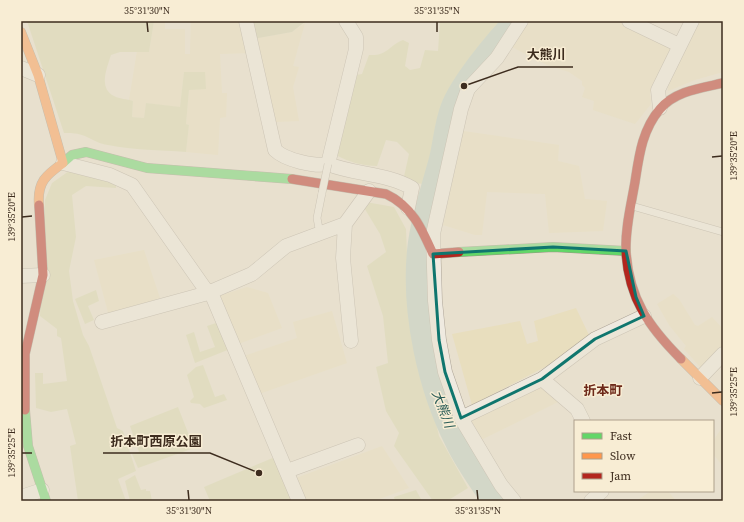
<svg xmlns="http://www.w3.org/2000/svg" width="744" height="522" font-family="'Source Serif 4','Noto Sans JP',serif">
	<rect width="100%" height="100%" fill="#e8e0ce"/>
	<path fill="#e8debe" d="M154,21H165V29H185V54H190L191,21H243L251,53L220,54L222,93H227L226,117L220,118L218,155L186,152L189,125L186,124L189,90L184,72L180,108L146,103L144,118L132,117L133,101L129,100L137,51L149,52Z
		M525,21H617L669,45L671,52L650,93L651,104L635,124L593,110L594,101L582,97L585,88L582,85V81L569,72L547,65L510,46Z
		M699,21H723V72L695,80L668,91V85Z
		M305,23L293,66L299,67L293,87L299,121L275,122L268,88L252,39L292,32Z
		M463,131L559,145L558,161L579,166L585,199L607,201L603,231L549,233L545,194L487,192L482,235H475L443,225Z
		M144,250L160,298L109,316L94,260Z
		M247,287L268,293L282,328L238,344L219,296Z
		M673,294L679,299L695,325L698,326L712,317L723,329V347L702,369L684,349L686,346L669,325L657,304Z
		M576,308L590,337L549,365L472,405L452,334L520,321L527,344L538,341L534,321Z
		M332,311L347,363L259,394L244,356L297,338L293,322Z
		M542,383L560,401L481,440L470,418Z
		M723,426V466L713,454V441Z
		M382,446L409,488L374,501H306L296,478Z
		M651,491H668L676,501H636Z"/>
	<path fill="#d9d8b0" d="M27,21H154L149,52H120L111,55C107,68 98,88 114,96C119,99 127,99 133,101L132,117L144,118L146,103L180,107L184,72H205L206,89L189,90L186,124L189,125L186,152C160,150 134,150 108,145C90,142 88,132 64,133Z
		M440,21H519L499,42L466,87L453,110L448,139L437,159L429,185L403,181L409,154L397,142L386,140L377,166C363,166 349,162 336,155L356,75L362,74L369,55C388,56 388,46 403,40L409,43L405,66L410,70L420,68L425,50L438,51Z
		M69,171L116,183V188L86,186L72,195L76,237L69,271L73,301L83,335L89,346L117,428L123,431L136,471L118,479L126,501H78L70,446L76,444L67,409L51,412L36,408L35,373H43V384L67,381L61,338L57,336V329L40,316L45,200L52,183Z
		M360,201L394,207L406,229L409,303L439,436L468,488L447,501H433L394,446L399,433L386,411L376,367L388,363L383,316L367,266L386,252L380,234Z
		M96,290L99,301L88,306L94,320L85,324L75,299Z
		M219,322L230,349L195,363L186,335L194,332L200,352L215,347L207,326Z
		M203,365L215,397L224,394L227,400L204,408L200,404L191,403L190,401L194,397L187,375L196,367Z
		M178,407L194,448L138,468L132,454L139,452L130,426Z
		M275,457L293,501H210L204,487Z
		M135,475L141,490L146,489V491H150L152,501H130L125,481Z
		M416,490L422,501H395L394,497Z"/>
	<path fill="#d3d1af" d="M249,21H306L292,32L252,39Z"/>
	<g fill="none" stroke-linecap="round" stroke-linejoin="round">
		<path stroke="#bacdc1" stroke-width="22" d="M493,501C480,482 466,463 456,442C428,387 412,312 418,251C421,220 432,189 440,159C444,143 445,125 451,109C460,84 496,40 515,21"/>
		<defs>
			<path id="lane" d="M632,206L723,232
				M320,234L317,218L322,193"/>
			<path id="street" d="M246,21L275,150C285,160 315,167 328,164
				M346,21L356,37V49L328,164C355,175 387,173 412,188L408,208
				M629,21L679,45
				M21,68L38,75
				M660,108L658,90L692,21
				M63,163L110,175L132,185L208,293L212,295L299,501
				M345,224L343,258L351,341
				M21,276L43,275
				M102,322L208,293L252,274L286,246L345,224L369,191
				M700,378L723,354
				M542,379L577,409L583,421
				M461,418L542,379L595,339L644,316
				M287,471L358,445
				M21,497L42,490
				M514,501L501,485L461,418L445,372L439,340L435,301L433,234L461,109L468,89L497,58L521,21
				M591,501L602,491"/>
			<path id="fast" d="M63,163L72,155L86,152L147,168L292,179
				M459,252L553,247L626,251
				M25,410L28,446L46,501"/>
			<path id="slow" d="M21,32L38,75L63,163C46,175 37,182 39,205
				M681,359L723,401"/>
			<path id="jam" d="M292,179L386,194C412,206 422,229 433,254L459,252
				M681,359C649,327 629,299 626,252C625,229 631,205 635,182C639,156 642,130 660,109C675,91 701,88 723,83
				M25,410V354L43,275L39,205"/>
		</defs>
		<use href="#lane" stroke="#ada497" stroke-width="8"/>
		<use href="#street" stroke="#ada497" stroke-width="15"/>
		<use href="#fast" stroke="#9d9487" stroke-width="10"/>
		<use href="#slow" stroke="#9d9487" stroke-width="10"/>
		<use href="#jam" stroke="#9d9487" stroke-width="10"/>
		<use href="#lane" stroke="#efeae0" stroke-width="7"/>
		<use href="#street" stroke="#efeae0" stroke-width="14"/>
		<use href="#fast" stroke="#63d668" stroke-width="9"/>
		<use href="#slow" stroke="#ff974d" stroke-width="9"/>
		<use href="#jam" stroke="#b3261e" stroke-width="9"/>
		<defs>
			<path id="lane-bridge" d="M322,193L328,164"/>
		</defs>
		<use href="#lane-bridge" stroke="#ada497" stroke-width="8" stroke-linecap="butt"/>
		<use href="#lane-bridge" stroke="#efeae0" stroke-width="7"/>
	</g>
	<path d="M0 0H744V522H0ZM553,247L626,251L636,297L644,316L595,339L542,379L461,418L445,372L439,340L433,254Z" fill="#e8e0ce" fill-opacity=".55" fill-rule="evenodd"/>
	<path fill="none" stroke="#0f766e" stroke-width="3" stroke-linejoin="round" d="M553,247L626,251L636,297L644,316L595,339L542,379L461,418L445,372L439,340L433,254Z"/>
	<path fill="none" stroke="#3d2c1e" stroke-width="1.5" d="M147,22L148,32M437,22V32M712,157L722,156M22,217L32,216M712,393L722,392M22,453H32M188,490L189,500M477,490L478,500"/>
	<g text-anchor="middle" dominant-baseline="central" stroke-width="3" stroke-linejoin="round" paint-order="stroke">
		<g font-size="13" font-weight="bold" fill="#6d2819" stroke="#f8edd4">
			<text x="603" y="390">折本町</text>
		</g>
		<g font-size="13" font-style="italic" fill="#2c5e59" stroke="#f8edd4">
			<text transform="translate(443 409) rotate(69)">大熊川</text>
		</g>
	</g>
	<path fill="none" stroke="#3d2c1e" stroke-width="1.5" d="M464 86L518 67H573M259 473L210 453H103"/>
	<g fill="#3d2c1e" stroke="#f8edd4" stroke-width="1.5">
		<circle cx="464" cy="86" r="4"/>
		<circle cx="259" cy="473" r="4"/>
	</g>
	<g font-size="13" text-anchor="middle" font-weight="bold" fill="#3d2c1e" stroke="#f8edd4" stroke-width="3" stroke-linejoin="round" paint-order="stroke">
		<text x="546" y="59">大熊川</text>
		<text x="156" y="446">折本町西原公園</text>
	</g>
	<rect width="744" height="522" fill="none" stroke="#f8edd4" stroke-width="44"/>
	<rect x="574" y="420" width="140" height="72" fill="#f8edd4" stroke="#ada08b"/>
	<rect x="582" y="433" width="20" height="6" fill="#63d668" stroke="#ada08b"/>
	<text x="610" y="440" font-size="12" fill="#3d2c1e">Fast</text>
	<rect x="582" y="453" width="20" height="6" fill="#ff974d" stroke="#ada08b"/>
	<text x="610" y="460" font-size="12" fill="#3d2c1e">Slow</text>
	<rect x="582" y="473" width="20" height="6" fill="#b3261e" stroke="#ada08b"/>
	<text x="610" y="480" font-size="12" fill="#3d2c1e">Jam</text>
	<rect x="22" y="22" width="700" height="478" fill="none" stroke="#3d2c1e" stroke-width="1.5"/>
	<g font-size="10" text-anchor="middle" fill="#3d2c1e">
		<text x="147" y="14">35°31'30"N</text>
		<text x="437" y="14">35°31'35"N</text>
		<text transform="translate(733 156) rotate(-90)" y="4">139°35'20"E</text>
		<text transform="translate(11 217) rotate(-90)" y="4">139°35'20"E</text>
		<text transform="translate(733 392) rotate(-90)" y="4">139°35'25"E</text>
		<text transform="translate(11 453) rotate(-90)" y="4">139°35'25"E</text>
		<text x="189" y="514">35°31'30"N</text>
		<text x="478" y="514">35°31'35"N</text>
	</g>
</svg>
